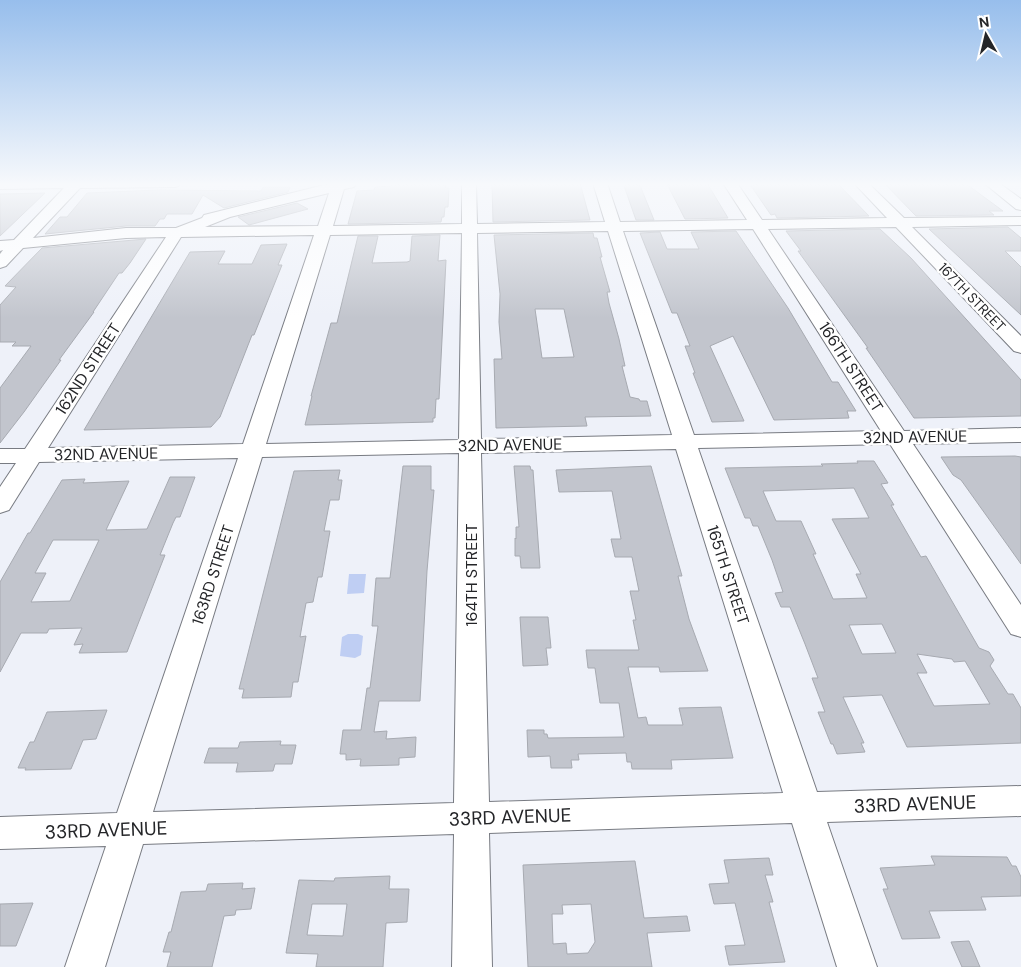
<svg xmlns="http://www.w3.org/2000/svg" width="1021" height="967" font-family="'DM Sans',sans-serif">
	<rect width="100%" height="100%" fill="#eef1f9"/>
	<path fill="#bfcef3" d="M349,574H366L364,593L347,594Z
		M348,634H358L363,636L361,655L355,658L340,656L342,637Z"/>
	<path fill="#c2c5cd" stroke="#a7aab1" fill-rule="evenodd" d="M392,183H445L446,188H449L448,207H445L444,217H442L441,222L348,224L357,191L374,190L375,187L391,186Z
		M492,183H580L590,220L493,222Z
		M623,183H639L654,220H636Z
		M707,183L728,218L685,219L667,184Z
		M749,183H837L869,216L777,218L775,214L771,215Z
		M884,183H965L1003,211H989L994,215L916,216Z
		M263,187H290L288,192L224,208L203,195L192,214H167L164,219H160L155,226H126L45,234L60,217H67L87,193L158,190L261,191Z
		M45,193L0,236V194Z
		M297,203L308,209L249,225L238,217Z
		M1008,227L1021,238V251H1005L1021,267V315L929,229Z
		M880,229L911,258L1021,380V416L914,418L866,348H868L798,251H801L786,231Z
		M736,231L788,308L832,382H838L856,411H847L849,418L774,420L733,336L710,346L744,421L712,422L693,373H695L685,346H690L677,313H672L640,233L660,232L667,249H699L691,232Z
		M593,233L594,238H597L602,257H600L610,292H607L609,303L619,339L625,366H622L630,397L639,399L640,401H647L651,416L585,417L587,426L496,428L494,359H502L499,322L500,294L494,235ZM535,309H564L574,357L542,358Z
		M440,235L438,261L446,260L439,399H436L435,418H433V422L305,425L312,396H311L331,323H337L358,236H378L372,263L407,262L410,261L412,236Z
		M146,239L130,263L122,273H119L93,312H94L59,360H61L24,412L0,443V388L31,346H12L16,342H0V305L16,287L5,286L42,248Z
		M287,244L278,265H282L254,335H252L220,417L211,427L84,430L190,252L225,251L218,264H252L261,245Z
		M1015,456L1021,457V564L961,480L953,475L941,457Z
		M857,461H874L888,483L881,484L894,505H891L921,557L926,556L979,648L989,652L994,660L990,666L1008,694H1013L1021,708V743L907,747L882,695L843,697L864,743H861L865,752L837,754L833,744H831L818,712H825L812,678H818L805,644L790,607H781L775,593L783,592L772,560L758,526H753L750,518H745L725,468L823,466L821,464L858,463ZM854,488L869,518L832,519L861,574H856L867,598L833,599L813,554H816L801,521H776L763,491ZM882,624L896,653L862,654L849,625ZM917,654L952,659L954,662L965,661L990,704L934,706L917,673H927Z
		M403,466H431V490H434L427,571L420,701H379L374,732L387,731L386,739L416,737L415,757L399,758V765L360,766L361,759L346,760V754H340L343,730H361L367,688H370L378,626H372L376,578H390Z
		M514,466H530L531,470H533L540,568H521L520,556H515V538L516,539V527H519Z
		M651,466L682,576H678L689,619L708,671L660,672L659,667H628L638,718L646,717L648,725H683L679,708L721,707L733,758L671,760L672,769H632L631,762H627L626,753L578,754L579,760H571L572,768H551L550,756L528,757L527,730H544V734H547L548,738L624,737L619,703H600L595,668H588L586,650H639L633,620H636L630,591H639L632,557H615L611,539H621L612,491L559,492L556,470Z
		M340,470L338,480H342L339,500H330L324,531H330L322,577H318L313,602L306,603L300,637L306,636L298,682H293L291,697L242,698L244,689H239L294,471Z
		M170,477H195L180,517H176L173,523L160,555H165L127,652L79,653L83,644L74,645L82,628L49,629L47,633H21L0,672V582L28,533H30L62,480L85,479L83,483L129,481L106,530L147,529ZM53,540H99L70,601L31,602L46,573H35Z
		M520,617H548L551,648H546L548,665L523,666Z
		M107,710L96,739L83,740L71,769L25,770L26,768H18L30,742H34L47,712Z
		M281,741L280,745H296L292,764H275L273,771L236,772L238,763H204L209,748H238L240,742Z
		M931,856L1007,857L1012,866H1016L1021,877V896L981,897L986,910L929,911L940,938L902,939L883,889H888L880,868L935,865Z
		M769,858L773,875H765L773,902H769L785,962L729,965L725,946L745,945L735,903L714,904L709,884L729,883L724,860Z
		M635,861L644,918L687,916L690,931L647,933L652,967H528L523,865ZM591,904L595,942L588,953L567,954L566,943L553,944L552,914H563L562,905Z
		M390,876L389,889H409L407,922L386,923L383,967H316L318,954L286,953L299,880L334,881L335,878ZM312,904H347L343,936L307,935Z
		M243,883L242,889L255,888L251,909L236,910L235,915L224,916L212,967H167L171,952H163L169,932H171L181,892L206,891L208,884Z
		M33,903L16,946H0V904Z
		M969,941L980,967H962L951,942Z"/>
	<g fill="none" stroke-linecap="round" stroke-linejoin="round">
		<defs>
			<path id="minor" d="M0,183H183L176,187L80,188L33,238L126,228H176L202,218L204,215L332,183L356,184L354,187L344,189L333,226L462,224V183H476L477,224L605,222L593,183H607L620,222L747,220L723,183H737L762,220L887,218L854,183H868L904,218L1021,217V225L912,227L1021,336V353L1014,351L896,227L768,229L904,431L1021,428V442L913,444L1021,605V637L1011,634L890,444L698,448L817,792L1021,786V816L827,822L877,967H837L792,823L489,833L492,967H452L454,834L143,844L105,967H65L106,846L0,849V817L117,813L238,458L39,462L9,510L0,513V487L16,463H0V449H25L166,237L126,238L23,248L6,266L0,268V254L3,250L0,251V241L14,240L64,188L0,189ZM329,193L318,226L205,227L230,217ZM753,229L881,431L694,435L623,231ZM608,231L672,435L481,439L477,233ZM462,233L459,440L266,444L330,235ZM314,235L243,444L48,448L181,237ZM676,449L783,793L489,802L481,453ZM459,453L454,803L153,812L262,457Z
				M984,183H999L1021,199V210L1016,209Z"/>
		</defs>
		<use href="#minor" stroke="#787b82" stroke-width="2"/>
		<use href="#minor" fill="#fff" fill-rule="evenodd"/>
	</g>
	<linearGradient id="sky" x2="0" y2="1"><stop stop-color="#97beec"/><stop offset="0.58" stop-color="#f7f9fc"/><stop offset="1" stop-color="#f7f9fc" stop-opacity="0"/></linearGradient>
	<rect width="1021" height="318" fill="url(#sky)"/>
	<g text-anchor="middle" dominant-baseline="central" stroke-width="5" stroke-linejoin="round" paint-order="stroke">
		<g font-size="14" fill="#242528" stroke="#fff">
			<text transform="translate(972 297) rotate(46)">167TH STREET</text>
		</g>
		<g font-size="16" fill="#242528" stroke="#fff">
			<text transform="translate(851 367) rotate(57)">166TH STREET</text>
			<text transform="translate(88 369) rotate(-57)">162ND STREET</text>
			<text transform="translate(915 437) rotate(-1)">32ND AVENUE</text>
			<text transform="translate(510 445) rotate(-1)">32ND AVENUE</text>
			<text transform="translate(106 454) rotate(-1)">32ND AVENUE</text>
			<text transform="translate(213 575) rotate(-72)">163RD STREET</text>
			<text transform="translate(471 575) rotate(-90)">164TH STREET</text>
			<text transform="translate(728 575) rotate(72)">165TH STREET</text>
		</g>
		<g font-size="19" fill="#242528" stroke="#fff">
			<text transform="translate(915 804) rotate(-2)">33RD AVENUE</text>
			<text transform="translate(510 817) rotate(-2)">33RD AVENUE</text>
			<text transform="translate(106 830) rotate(-2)">33RD AVENUE</text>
		</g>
	</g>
	<g transform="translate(986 35) rotate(352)" stroke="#ffffff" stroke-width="4" paint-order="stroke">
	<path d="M0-4L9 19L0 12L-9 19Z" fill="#242528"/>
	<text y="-8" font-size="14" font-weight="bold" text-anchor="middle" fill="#242528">N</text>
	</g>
</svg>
